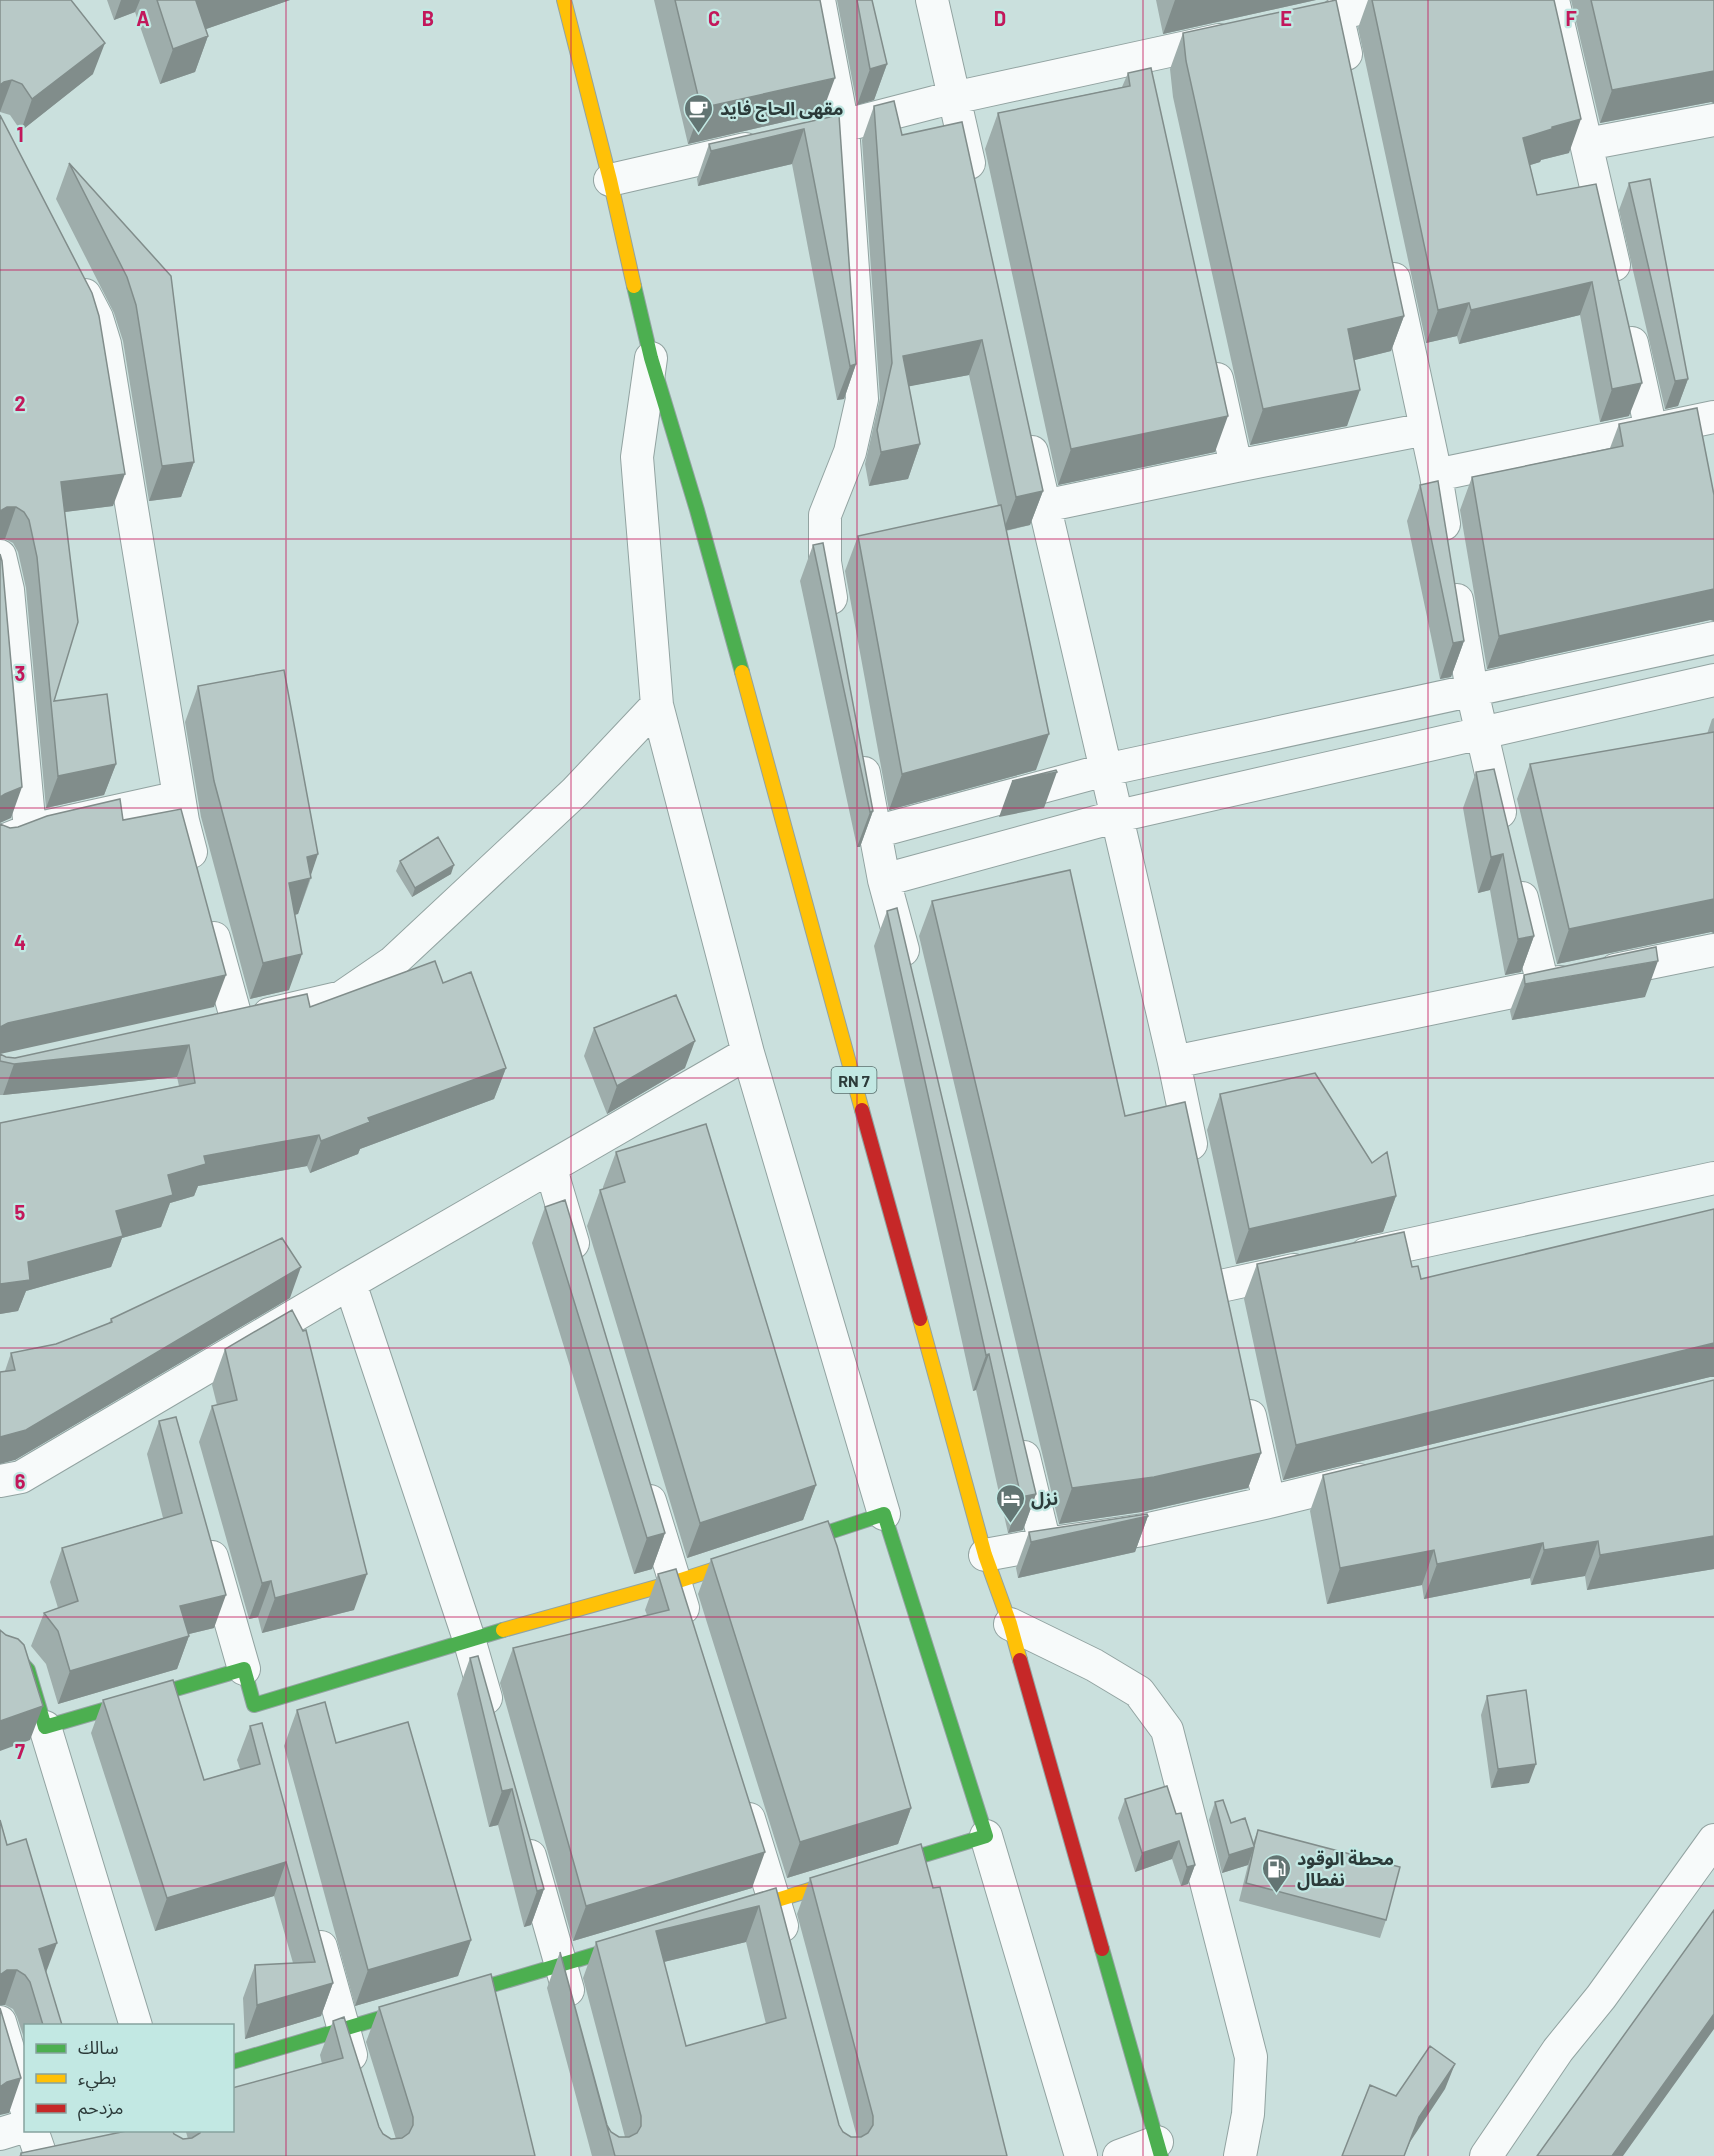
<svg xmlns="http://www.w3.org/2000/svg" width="1714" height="2156" font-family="Barlow,'Noto Sans Arabic',sans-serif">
	<rect width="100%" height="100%" fill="#cae0dd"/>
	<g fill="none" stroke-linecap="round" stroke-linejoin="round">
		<defs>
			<path id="street" d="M819,0L843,127L862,399L850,452L825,515V562L831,598
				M932,0L969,163
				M1553,0L1614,265
				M1346,54L1337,14L1399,0
				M823,131L935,102L1219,40
				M1587,144L1714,120
				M610,180L745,149
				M1394,279L1436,475L1444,524
				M85,295L97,318L105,344L183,821L191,852
				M1632,343L1651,430
				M1217,379L1236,466
				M1032,452L1174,1062
				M1436,475L1714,417
				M1044,506L1236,466L1426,429
				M0,556L8,590L30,830
				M1457,600L1472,691L1500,812
				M657,705L748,1053
				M864,773L884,880L903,950
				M875,832L1105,770L1714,638
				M0,842L30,830L179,797
				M884,880L1118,816L1714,680
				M1522,898L1543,985
				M214,938L237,1021
				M1615,970L1714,950
				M269,1014L342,997L393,962L575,792L657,705L637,457L651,358
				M1191,1144L1174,1062L1560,982
				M551,1169L573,1243
				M1366,1254L1714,1178
				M350,1283L469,1639L486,1698
				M1221,1286L1294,1270
				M1250,1416L1269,1502L1359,1480
				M1024,1457L1045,1544L1144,1530L1269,1502
				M0,1481L21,1477L350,1283L748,1053L884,1514
				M650,1501L683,1608
				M985,1555L1045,1544
				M212,1557L244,1669
				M1010,1624L1094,1665L1139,1692L1167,1730L1251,2057L1248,2114L1240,2156
				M45,1727L136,2026
				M749,1819L782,1926
				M986,1836L1081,2156
				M530,1856L568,1990
				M321,1947L351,2055
				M0,2022L26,2108
				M32,2130L41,2156
				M0,2134L26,2126
				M1119,2156L1157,2142
				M1486,2156L1558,2050L1601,1997L1714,1840"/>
			<path id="fast" d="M634,286L651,358L697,510L742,672
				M784,1547L884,1514L986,1836L868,1872
				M0,1652L16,1657L28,1670L45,1727L244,1669L254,1705L503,1630
				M1102,1949L1161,2156
				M232,2062L634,1943"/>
			<path id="slow" d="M564,0L610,180L634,286
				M742,672L862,1110
				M920,1319L985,1555L1010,1624L1020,1660
				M503,1630L675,1582L784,1547
				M735,1913L868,1872"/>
			<path id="jam" d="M862,1110L920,1319
				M1020,1660L1102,1949"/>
		</defs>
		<use href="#street" stroke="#92a3a1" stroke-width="34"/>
		<use href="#fast" stroke="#92a3a1" stroke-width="16"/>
		<use href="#slow" stroke="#92a3a1" stroke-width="16"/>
		<use href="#jam" stroke="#92a3a1" stroke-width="16"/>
		<use href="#street" stroke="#f7fafa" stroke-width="32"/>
		<use href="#fast" stroke="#4caf50" stroke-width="14"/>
		<use href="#slow" stroke="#ffc107" stroke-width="14"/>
		<use href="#jam" stroke="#c62828" stroke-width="14"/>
	</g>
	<path fill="#9eadab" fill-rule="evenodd" d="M0,0L93,74L21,131L10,115L0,112Z
		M107,0H290L206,29L208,36L195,72L160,84L135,12L114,20Z
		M654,0H820L822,113L688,144Z
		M837,0H872L887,64L874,100L857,105Z
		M1156,0H1316L1163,34Z
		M1368,0H1554L1569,153L1541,160L1540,162L1530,165L1537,195L1596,184L1629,416L1600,422L1580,315L1459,344L1457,336L1426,343L1358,28Z
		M1571,0H1714V103L1711,102L1600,123Z
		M1183,33L1404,316L1391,351L1354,360L1347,426L1250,445L1173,97L1170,69Z
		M1128,73L1215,452L1058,485L985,149L998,113L1122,87Z
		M874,106L902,135L1043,491L1030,525L1006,531L1036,770L889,810L845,571L858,536L998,506L969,375L909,386L920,444L908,479L869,486L865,464L880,398L862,140Z
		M0,115L113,506L64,512L54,701L116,764L104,795L46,808L26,588L18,552L13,543L5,539H0Z
		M839,115L856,364L844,399L837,400L792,164L698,186L697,179L709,144Z
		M69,163L171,276L194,462L181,497L149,501L123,341L114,313L56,199Z
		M1629,183L1688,379L1678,406L1665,409L1619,210Z
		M1619,424L1710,620L1487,669L1460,510L1472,477L1610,448Z
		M1420,485L1464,641L1451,677L1440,679L1407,521Z
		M813,545L873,811L860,847H857L800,581Z
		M198,686L310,877L311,878L298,914L295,915L289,990L250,999L201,817L185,722Z
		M1714,718V933L1711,932L1557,964L1517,799L1530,764L1707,734L1712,719Z
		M1476,772L1534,936L1521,972L1505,975L1490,890L1478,893L1463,808Z
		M400,861L451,874L412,897L396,871Z
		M932,901L1125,1116L1261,1453L1248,1488L1141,1512L1059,1524L919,936Z
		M887,911L1036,1494L1023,1530L1008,1533L976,1390L973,1391L874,946Z
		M1524,975L1645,997L1512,1020L1510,1011Z
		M443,983L506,1068L494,1099L360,1149L358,1154L310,1173L307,1166L198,1186L194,1196L170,1203L161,1227L122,1238L111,1267L26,1291L18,1311L0,1314V1123L179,1086L177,1077L3,1095H0V1054L6,1057L15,1058Z
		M594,1028L685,1068L607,1114L584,1056Z
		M1220,1094L1396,1196L1383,1232L1236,1264L1207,1130Z
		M616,1152L816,1485L803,1520L687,1558L587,1226L600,1190L603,1189V1187Z
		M545,1207L665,1533L652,1569L634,1574L532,1243Z
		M1257,1264L1412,1267L1421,1279L1710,1377L1283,1480L1244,1299Z
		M290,1298L15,1460L5,1371L11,1353L56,1344L109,1323L111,1319Z
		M225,1349L354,1610L262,1633L258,1617L249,1619L199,1442L212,1406L217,1405L212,1385Z
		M1714,1380V1569L1587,1590L1585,1576L1531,1585L1530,1578L1424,1599L1422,1585L1327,1604L1310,1511L1323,1475Z
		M159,1421L214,1628L189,1634V1636L177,1669L58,1704L46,1664L31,1646L44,1613L58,1608L50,1582L62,1548L163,1518L147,1454Z
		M1148,1516L1135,1552L1018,1578L1016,1568L1029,1532Z
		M711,1559L911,1808L898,1844L787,1878L698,1594Z
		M658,1574L752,1888L573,1941L500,1683L513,1648L647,1615L645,1610Z
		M470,1658L544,1889L531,1925L524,1927L498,1825L489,1827L457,1694Z
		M1487,1696L1529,1783L1491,1788L1481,1715Z
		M103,1700L204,1780L240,1769L237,1760L250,1726L333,1983L321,2016L245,2039L243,1998L255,1965L293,1963L274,1896L155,1931L91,1733Z
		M297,1710L336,1743L471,1940L458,1976L355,2006L284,1746Z
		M1125,1799L1176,1814L1195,1865L1188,1884L1181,1886L1172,1859L1135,1872L1118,1818Z
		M1215,1802L1231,1823L1253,1843L1258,1830L1386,1920L1380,1938L1239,1901L1248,1865L1222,1873L1209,1820Z
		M0,1820L62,2025H26V2044L17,2017L13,2009L5,2005H0Z
		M810,1878L1007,2156H592L547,1988L560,1952L607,2125L611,2132L619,2137H625L583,1978L596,1942L776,1888L839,2125L843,2132L851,2137H857L797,1914ZM746,1942L766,2024L686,2046L664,1962Z
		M379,2007L535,2156H19L21,2153L122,2132V2130H172L174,2134L183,2139H188L186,2132V2130H232L322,2064L320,2055L333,2021L379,2127L383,2134L391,2139H396L366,2042Z"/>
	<path fill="#818d8b" d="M121,0H140L135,12L114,20Z
		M199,0H290L183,37L196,1Z
		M1175,0H1316L1163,34Z
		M208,36L195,72L160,84L173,49Z
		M105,43L93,74L21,131L32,99Z
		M887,64L874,100L857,105L870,69Z
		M1714,71V103L1711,102L1600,123L1612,90Z
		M835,78L822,113L688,144L701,108Z
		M12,80L0,112V85L4,82Z
		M1581,119L1569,153L1541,160L1540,162L1511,171L1523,138L1552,127Z
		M804,129L792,164L698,186L711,151Z
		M1592,282L1580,315L1459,344L1471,310Z
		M1469,303L1457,336L1426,343L1438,310Z
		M1404,316L1391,351L1335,365L1348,329Z
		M982,340L969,375L890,390L903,356Z
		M856,364L844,399L837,400L850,366Z
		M1688,379L1678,406L1665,409L1675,381Z
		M1642,383L1629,416L1600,422L1612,389Z
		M1360,390L1347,426L1250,445L1263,409Z
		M1228,416L1215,452L1058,485L1071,449Z
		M920,444L908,479L869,486L881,452Z
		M194,462L181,497L149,501L162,466Z
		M125,474L113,506L49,514L61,482Z
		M1043,491L1030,525L1003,531L1016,497Z
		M7,507H16L5,539H0V511Z
		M1714,589V621L1710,620L1487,669L1499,636Z
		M1464,641L1451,677L1440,679L1453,643Z
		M1049,734L1036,770L889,810L902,774Z
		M116,764L104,795L46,808L58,776Z
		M1057,772L1044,808L999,817L1012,781Z
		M22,787L11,818L0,823V797L5,794Z
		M873,811L860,847H857L870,812Z
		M318,854L298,914L276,918L289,883L307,857Z
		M1503,854L1490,890L1478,893L1491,857Z
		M454,865L451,874L412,897L415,888Z
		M1714,899V933L1711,932L1557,964L1569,929Z
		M1534,936L1521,972L1505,975L1518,939Z
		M302,954L289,990L250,999L263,963Z
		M1658,961L1645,997L1512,1020L1525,984Z
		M226,975L214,1007L0,1054V1027L8,1023Z
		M695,1041L685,1068L607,1114L617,1086Z
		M189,1045L177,1077L3,1095L14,1064Z
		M506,1068L494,1099L360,1149L358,1154L310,1173L321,1141L368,1118Z
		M319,1135L307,1166L198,1186L194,1196L170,1203L161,1227L122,1238L111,1267L26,1291L18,1311L0,1314V1284L28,1262L116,1211L168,1175L204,1156Z
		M1396,1196L1383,1232L1236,1264L1249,1229Z
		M301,1267L290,1298L15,1460L0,1464V1437Z
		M1714,1343V1377H1710L1283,1480L1296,1445Z
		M989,1354L976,1390L973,1391L986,1355Z
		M1261,1453L1248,1488L1141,1512L1059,1524L1072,1488Z
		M816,1485L803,1520L687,1558L700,1523Z
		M1036,1494L1023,1530L1008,1533L1021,1497Z
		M1148,1516L1135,1552L1018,1578L1031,1542Z
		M665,1533L652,1569L634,1574L647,1538Z
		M1714,1536V1569L1587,1590L1600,1555Z
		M1598,1541L1585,1576L1531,1585L1544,1550Z
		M1543,1543L1530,1578L1424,1599L1437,1564Z
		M1434,1550L1422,1585L1327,1604L1340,1568Z
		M367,1574L354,1610L262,1633L275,1598Z
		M271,1581L258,1617L249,1619L262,1583Z
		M226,1595L214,1628L168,1639L180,1606Z
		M189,1636L177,1669L58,1704L70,1671Z
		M43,1706L30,1740L0,1751V1721Z
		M1536,1764L1529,1783L1491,1788L1498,1769Z
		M512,1789L498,1825L489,1827L502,1791Z
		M911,1808L898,1844L787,1878L800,1842Z
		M1179,1841L1172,1859L1135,1872L1142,1853Z
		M1254,1847L1248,1865L1222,1873L1229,1855Z
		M765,1852L752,1888L573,1941L586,1906Z
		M286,1862L274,1896L155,1931L167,1898Z
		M1195,1865L1188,1884L1181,1886L1187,1867Z
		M544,1889L531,1925L524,1927L537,1891Z
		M759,1906L746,1942L643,1967L656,1931Z
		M471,1940L458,1976L355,2006L368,1970Z
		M57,1943L44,1978L39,1949Z
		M7,1970H17L5,2005H0V1975Z
		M333,1983L321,2016L245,2039L257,2005Z
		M1714,2014V2029L1623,2156H1612Z
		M1455,2064L1445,2089L1410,2142L1404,2156L1419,2117Z
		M21,2078L9,2113L0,2115V2087L7,2082Z"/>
	<path fill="#b8c9c7" stroke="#818d8b" stroke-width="1.5" fill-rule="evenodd" d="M0,0H71L105,43L32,99L22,84L12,80L4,82L0,85Z
		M157,0H199L196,1L208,36L173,49Z
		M675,0H820L835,78L701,108Z
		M857,0H872L887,64L870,69Z
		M1336,0L1404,316L1348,329L1360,390L1263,409L1186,61L1183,33Z
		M1372,0H1554L1581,119L1552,127V129L1523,138L1537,195L1596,184L1642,383L1612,389L1592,282L1471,310L1469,303L1438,310Z
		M1591,0H1714V71L1612,90Z
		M1151,68L1228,416L1071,449L998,113L1130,86L1128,73Z
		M894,101L902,135L962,122L1043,491L1016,497L982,340L903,356L920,444L881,452L877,430L892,363L874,106Z
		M0,115L92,293L99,316L125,474L61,482L78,622L54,701L107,694L116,764L58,776L37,557L29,520L24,512L16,507H7L0,511Z
		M839,115L856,364L850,366L804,129L711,151L709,144Z
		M69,163L171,276L194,462L162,466L136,305L127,277Z
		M1650,179L1688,379L1675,381L1629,183Z
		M1697,408L1714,495V589L1499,636L1472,477L1623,446L1619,424Z
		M1438,481L1464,641L1453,643L1420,485Z
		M1001,505L1049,734L902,774L858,536Z
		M823,543L873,811L870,812L813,545Z
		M0,554L2,561L22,787L5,794L0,797Z
		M284,670L318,854L307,857L311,878L289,883L302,954L263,963L214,781L198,686Z
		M1714,732V899L1569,929L1530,764Z
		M1494,769L1534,936L1518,939L1503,854L1491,857L1476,772Z
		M1056,770L1057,772L1012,781Z
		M120,799L123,820L181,809L226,975L8,1023L0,1027V824L10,828L18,827L47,816Z
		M438,837L454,865L415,888L400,861Z
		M1070,870L1125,1116L1185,1102L1261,1453L1154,1477L1072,1488L932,901Z
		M897,908L1036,1494L1021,1497L989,1354L986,1355L887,911Z
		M1656,947L1658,961L1525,984L1524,975Z
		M435,961L443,983L471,972L506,1068L368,1118L370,1122L321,1141L319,1135L204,1156L206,1164L168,1175L173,1195L116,1211L123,1236L28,1262L30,1280L0,1284V1123L195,1083L189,1045L14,1064L0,1061V1054L6,1057L15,1058L307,994L310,1007Z
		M676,995L695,1041L617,1086L594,1028Z
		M1315,1073L1372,1163L1387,1152L1396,1196L1249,1229L1220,1094Z
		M706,1124L816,1485L700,1523L600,1190L625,1182L616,1152Z
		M565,1200L665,1533L647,1538L545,1207Z
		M1714,1209V1343L1296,1445L1257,1264L1404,1232L1412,1267L1418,1266L1421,1279Z
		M282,1238L301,1267L26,1430L0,1437V1372L15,1370L11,1353L56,1344L112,1322L111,1319Z
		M292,1310L303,1331L306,1330L367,1574L275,1598L271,1581L262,1583L212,1406L237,1400L225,1349Z
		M1714,1380V1536L1600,1555L1598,1541L1544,1550L1543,1543L1437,1564L1434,1550L1340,1568L1323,1475Z
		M176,1417L226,1595L180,1606L189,1636L70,1671L58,1631L44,1613L78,1601L62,1548L182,1513L159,1421Z
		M1147,1514L1148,1516L1031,1542L1029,1532Z
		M828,1521L837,1546L911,1808L800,1842L711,1559Z
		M676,1569L765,1852L586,1906L513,1648L669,1610L658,1574Z
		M0,1630L6,1635L18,1639L24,1645L43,1706L0,1721Z
		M478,1656L544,1889L537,1891L512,1789L502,1791L470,1658Z
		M173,1680L204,1780L260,1764L250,1726L262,1723L333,1983L257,2005L255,1965L315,1962L286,1862L167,1898L103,1700Z
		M1526,1690L1536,1764L1498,1769L1487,1696Z
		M325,1702L336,1743L408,1722L471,1940L368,1970L297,1710Z
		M1167,1786L1176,1814L1181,1813L1195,1865L1187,1867L1179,1841L1142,1853L1125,1799Z
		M1223,1800L1231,1823L1245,1818L1254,1846L1258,1830L1400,1867L1386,1920L1246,1883L1254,1847L1229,1855L1215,1802Z
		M0,1820L7,1845L26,1839L57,1943L39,1949L62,2025H43L30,1982L25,1975L17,1970H7L0,1975Z
		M921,1844L933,1888L940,1887L1007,2156H615L560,1952L607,2125L611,2132L619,2137H629L637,2133L641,2126V2116L596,1942L776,1888L839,2125L843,2132L851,2137H861L868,2133L873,2125V2116L810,1878ZM759,1906L786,2018L686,2046L656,1931Z
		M1714,1910V2014L1612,2156H1537Z
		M491,1974L535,2156H21V2153L131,2130H172L174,2134L183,2139L192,2138L200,2133L201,2130H232V2088L343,2058L333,2021L344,2017L379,2127L383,2134L391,2139L402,2138L409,2133L413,2125V2117L379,2007Z
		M0,2008L21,2078L7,2082L0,2087Z
		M1430,2046L1455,2064L1419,2117L1404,2156H1342L1370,2085L1396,2096Z"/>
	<path fill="none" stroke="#c2185b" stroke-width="1.5" stroke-opacity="0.55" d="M286,0V2156M571,0V2156M857,0V2156M1143,0V2156M1428,0V2156M0,270H1714M0,539H1714M0,808H1714M0,1078H1714M0,1348H1714M0,1617H1714M0,1886H1714"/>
	<defs>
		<symbol id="cafe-pin" viewBox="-11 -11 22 30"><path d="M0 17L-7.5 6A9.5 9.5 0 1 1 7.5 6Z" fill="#637573" stroke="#c2e8e3"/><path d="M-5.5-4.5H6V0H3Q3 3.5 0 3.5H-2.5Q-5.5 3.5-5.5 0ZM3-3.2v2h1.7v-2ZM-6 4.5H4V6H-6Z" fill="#fff"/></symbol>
		<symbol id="hotel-pin" viewBox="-11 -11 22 30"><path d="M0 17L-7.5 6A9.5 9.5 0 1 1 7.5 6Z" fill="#637573" stroke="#c2e8e3"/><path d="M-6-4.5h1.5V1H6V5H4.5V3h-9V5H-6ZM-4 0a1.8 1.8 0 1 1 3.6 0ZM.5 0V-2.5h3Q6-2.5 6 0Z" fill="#fff"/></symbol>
		<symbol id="fuel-pin" viewBox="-11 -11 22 30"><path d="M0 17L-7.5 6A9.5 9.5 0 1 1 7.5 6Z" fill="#637573" stroke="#c2e8e3"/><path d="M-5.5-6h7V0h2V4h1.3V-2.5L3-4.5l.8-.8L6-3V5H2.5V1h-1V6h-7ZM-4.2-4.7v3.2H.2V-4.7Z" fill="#fff"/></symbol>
	</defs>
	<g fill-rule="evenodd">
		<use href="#cafe-pin" x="682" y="92" width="33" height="45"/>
		<use href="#hotel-pin" x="994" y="1482" width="33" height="45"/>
		<use href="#fuel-pin" x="1260" y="1852" width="33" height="45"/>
	</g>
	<g text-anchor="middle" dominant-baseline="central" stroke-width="4.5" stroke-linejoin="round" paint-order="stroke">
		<rect fill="#c2e8e3" stroke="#596f6d" stroke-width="1.5" x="831.5" y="1067" width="45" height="26" rx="4.5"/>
		<g font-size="16" font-weight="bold" fill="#2c3b3a">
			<text x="854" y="1080">RN 7</text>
		</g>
		<g font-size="18" font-weight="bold" fill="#2c3b3a" stroke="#c2e8e3" text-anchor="start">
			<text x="720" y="108">مقهى الحاج فايد</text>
			<text x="1031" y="1498">نزل</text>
			<text x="1297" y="1858">محطة الوقود<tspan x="1297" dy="21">نفطال</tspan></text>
		</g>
	</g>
	<g font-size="20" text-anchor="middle" font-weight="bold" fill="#c2185b" stroke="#c2e8e3" stroke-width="4.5" stroke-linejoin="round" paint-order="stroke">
		<text x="143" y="26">A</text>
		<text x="428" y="26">B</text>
		<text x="714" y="26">C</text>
		<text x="1000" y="26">D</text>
		<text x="1286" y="26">E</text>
		<text x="1571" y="26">F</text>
		<text x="20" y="142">1</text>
		<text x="20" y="411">2</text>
		<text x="20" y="681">3</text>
		<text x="20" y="950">4</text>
		<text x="20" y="1220">5</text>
		<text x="20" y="1489">6</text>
		<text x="20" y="1759">7</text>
	</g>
	<rect x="24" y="2024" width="210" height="108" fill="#c2e8e3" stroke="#86a39f" stroke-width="1.5"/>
	<rect x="36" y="2044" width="30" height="9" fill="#4caf50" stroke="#86a39f" stroke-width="1.5"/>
	<text x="78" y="2054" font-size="18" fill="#2c3b3a">سالك</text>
	<rect x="36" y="2074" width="30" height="9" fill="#ffc107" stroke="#86a39f" stroke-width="1.5"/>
	<text x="78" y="2084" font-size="18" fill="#2c3b3a">بطيء</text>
	<rect x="36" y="2104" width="30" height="9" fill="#c62828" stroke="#86a39f" stroke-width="1.5"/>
	<text x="78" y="2114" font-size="18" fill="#2c3b3a">مزدحم</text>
</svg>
